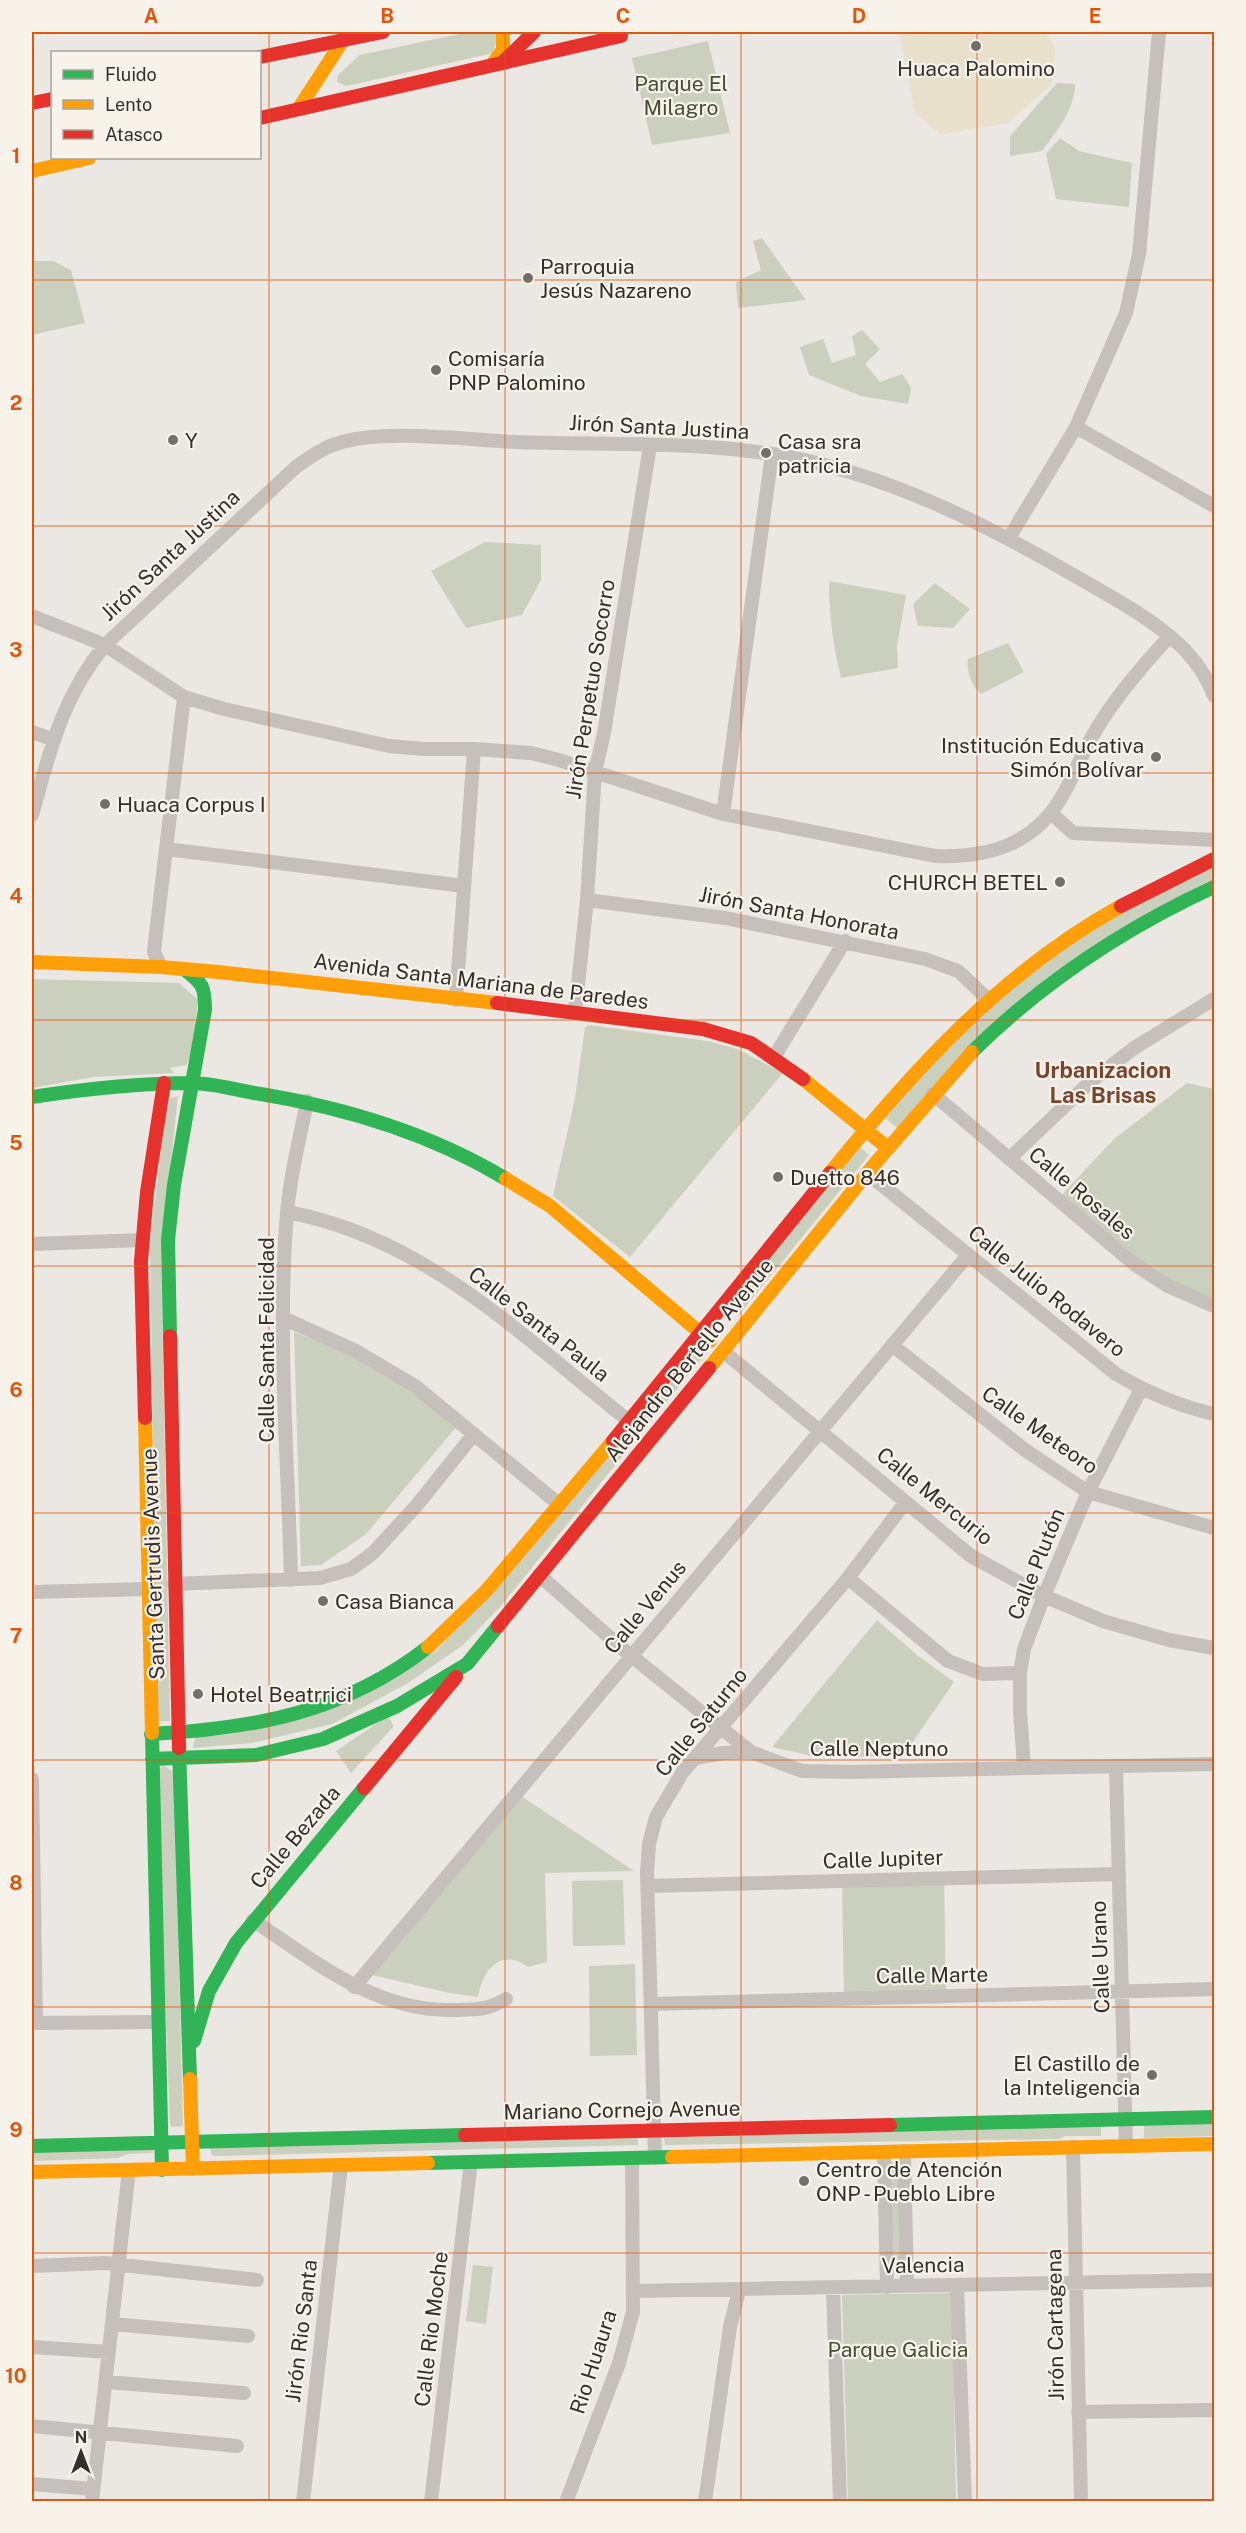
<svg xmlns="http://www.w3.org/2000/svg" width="1246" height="2533" font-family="'Public Sans',sans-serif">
	<rect width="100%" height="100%" fill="#ebe7e2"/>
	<path fill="#cbcfbe" d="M469,32H493L498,36L493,53L347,86L337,82L338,75L360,55Z
		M708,41L730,133L652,145L632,58Z
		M1057,83L1075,84C1075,109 1057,131 1042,151L1010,156V136Z
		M1060,138L1079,151L1132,163L1129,207L1056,199L1046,154Z
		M762,238L806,300L738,308L736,282L761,270L753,241Z
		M32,261H53L71,270L85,323L32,335Z
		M862,330L880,349L865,364L880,382L902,374L911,387L908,404L861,396L809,375L800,347L823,339L832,363L856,355L852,336Z
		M485,542L541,545V580L522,615L466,628L431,571Z
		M829,581L906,595L897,645L898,668L841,678C833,645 829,615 829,581Z
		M935,583L970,609L953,628L918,626L913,604Z
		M1008,643L1024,672L981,694C972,688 966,670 968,659Z
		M1214,866V885L1099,943L897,1128L883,1116L969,1025L1033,970L1105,920Z
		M32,979L179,983L198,1000L192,1052L186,1065L170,1068L174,1073L93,1077L32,1088Z
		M589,1025L708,1041L737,1049L783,1073L630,1257L553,1196L575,1098L585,1027Z
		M1187,1083L1214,1089V1306L1168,1286L1058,1199L1114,1139Z
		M178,1096L161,1256L170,1721H158L150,1246L167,1099Z
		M860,1147L869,1155L738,1316L726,1307Z
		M294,1332L355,1356L416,1389L458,1425L366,1534L321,1565L301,1566Z
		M694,1346L707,1352L500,1607L463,1645L408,1683L332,1724L252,1743L193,1748L195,1737L234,1734L436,1652Z
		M877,1620L917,1655L954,1682L903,1756L817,1757L772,1747Z
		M388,1716L394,1726L351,1773L336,1751Z
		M164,1766L174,1772L183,2126L172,2127L170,2124L156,1770Z
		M521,1796L634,1871L545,1873L547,1962L528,1967C500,1947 483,1970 478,1997L450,1993L367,1974Z
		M944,1878L946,1996L844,1999L842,1881Z
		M623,1880L625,1945L573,1946L572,1881Z
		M635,1964L637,2055L590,2056L589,1966Z
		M1101,2120V2136H1066L1058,2139L665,2145L664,2138Z
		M1214,2120V2136L1144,2138V2122Z
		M638,2131V2145L215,2156L211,2154V2147Z
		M152,2145L153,2153L128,2154L118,2158L32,2161V2148Z
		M888,2162H895L898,2167L901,2267L898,2272H888Z
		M473,2265L493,2267L486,2324L466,2321Z
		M952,2293L956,2501H848L842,2295Z"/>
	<path fill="#e8e0cb" d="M899,32H1045L1055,47L1052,84L1008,123L941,134L915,114Z"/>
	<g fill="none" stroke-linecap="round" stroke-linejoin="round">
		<path stroke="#c5c0bb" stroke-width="14" d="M1076,427L1214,506
			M1009,538L1076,427L1126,313L1139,254L1159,32
			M32,616L105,645L184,697L224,709L389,746L425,749H474L531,753L559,760L723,814L935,856C990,858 1037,844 1065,791C1076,771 1084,749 1096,730C1116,696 1142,666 1169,637
			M32,732L54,740
			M1051,813L1073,833L1214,840
			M723,814L772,454
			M32,815C50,751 62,697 105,645L297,466C309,458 322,448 336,444C382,428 466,440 516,442C601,445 688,441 772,454C882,471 986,524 1082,580C1117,600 1156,621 1185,650C1198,664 1208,679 1214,696
			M166,849L464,886
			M587,900L725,918L925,959L958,971L989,1000
			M161,967L154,952L155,942L184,697
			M456,1000L474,749
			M575,1012L587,900L595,772L604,733L650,446
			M774,1057L845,941
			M933,1094L1134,1264L1168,1286L1214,1306
			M1009,1159L1090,1082L1134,1048L1214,999
			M867,1173L1116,1374C1148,1393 1179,1406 1214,1414
			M287,1212C425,1237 524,1338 629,1421
			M32,1244L142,1240
			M283,1318L356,1351L415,1386L560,1505
			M892,1345L1025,1450L1088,1492L1214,1528
			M723,1351L971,1556L1044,1596L1103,1621L1169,1640L1214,1648
			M539,1575L624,1650L751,1752L802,1771L851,1772L1214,1764
			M848,1578L948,1661L983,1674L1020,1673
			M291,1580C288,1458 277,1335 287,1213C290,1175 300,1138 307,1101
			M174,1584L320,1578L351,1569L373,1553L417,1505L474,1434
			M32,1592L148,1589
			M695,1758L723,1753L751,1752
			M1024,1767L1020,1711V1673L1024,1649L1044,1596L1088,1492L1141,1389
			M1116,1768L1126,2146
			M32,1779L36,2023
			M648,1886L1119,1874
			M253,1920C315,1962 376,2012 454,2010C478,2009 485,2011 506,1999
			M354,1987L968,1255
			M652,2004L1214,1989
			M32,2023L158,2022
			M1073,2147L1081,2502
			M904,2151L907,2286
			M884,2152L887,2287
			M655,2158L647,1873L649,1844L656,1817L682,1773L848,1578L905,1503
			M32,2266L105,2263L257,2280
			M957,2285L965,2502
			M833,2288L840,2502
			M633,2291L1214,2280
			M112,2324L248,2336
			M32,2347L109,2352
			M106,2382L244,2393
			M1078,2412L1214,2410
			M32,2426L237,2446
			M32,2484L93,2489
			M92,2502L129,2170
			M303,2502L341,2165
			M431,2502L471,2162
			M566,2502L619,2363L633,2312L632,2158
			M705,2502L730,2327L739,2290"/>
		<path stroke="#30b455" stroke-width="14" d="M972,1052C1042,983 1125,928 1214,887
			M32,1097C85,1089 137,1083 191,1083C211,1083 233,1089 254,1093C343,1107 428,1132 506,1179
			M170,1336L168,1240L174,1185L205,1010C205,986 203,984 184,969
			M152,1733L162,2170
			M151,1734C254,1729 345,1712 428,1647
			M179,1748L190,2079
			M152,1759L256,1755L323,1739L397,1706L467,1664L498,1626
			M194,2041L209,1991L236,1943L364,1788
			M890,2125L1214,2117
			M32,2146L465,2135
			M428,2163L672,2157"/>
		<path stroke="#ff9f0a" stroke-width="14" d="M492,65L503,50V32
			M299,108L347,34
			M32,171L89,158
			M32,962L161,967L218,972L497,1003
			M803,1079L888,1148
			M830,1173C914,1069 1003,971 1121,906
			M506,1179L550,1206L710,1341
			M709,1368L878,1160L972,1052
			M145,1418L152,1733
			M428,1647L486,1591L613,1441
			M190,2079L193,2169
			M672,2157L1214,2144
			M32,2172L428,2163"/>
		<path stroke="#e5322d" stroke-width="14" d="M260,57L383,32
			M504,61L534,32
			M32,103L52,99
			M260,118L621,36
			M1121,906L1214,859
			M497,1003L703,1029L751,1043L803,1079
			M170,1336L179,1748
			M145,1418L141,1261L147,1192L164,1083
			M613,1441L830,1173
			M498,1626L709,1368
			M364,1788L456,1677
			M465,2135L890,2125"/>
	</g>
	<path fill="none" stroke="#df570e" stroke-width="1.5" stroke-opacity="0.55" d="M269,32V2502M505,32V2502M741,32V2502M977,32V2502M32,280H1214M32,526H1214M32,773H1214M32,1020H1214M32,1266H1214M32,1513H1214M32,1760H1214M32,2007H1214M32,2253H1214"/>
	<g fill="#756f6a" stroke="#f7f2ea" stroke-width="2">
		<circle cx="976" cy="46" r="6"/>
		<circle cx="528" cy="278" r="6"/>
		<circle cx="436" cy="370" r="6"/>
		<circle cx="173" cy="440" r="6"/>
		<circle cx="766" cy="453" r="6"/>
		<circle cx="1156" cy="757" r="6"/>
		<circle cx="105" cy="804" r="6"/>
		<circle cx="1060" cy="882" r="6"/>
		<circle cx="778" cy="1177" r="6"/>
		<circle cx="323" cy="1601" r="6"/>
		<circle cx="198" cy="1694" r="6"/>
		<circle cx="1152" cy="2075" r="6"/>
		<circle cx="804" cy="2181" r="6"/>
	</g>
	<g text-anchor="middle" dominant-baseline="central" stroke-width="4.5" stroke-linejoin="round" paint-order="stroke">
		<g font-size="21" fill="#352e2a" stroke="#f7f2ea" text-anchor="start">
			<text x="976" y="68" text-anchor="middle">Huaca Palomino</text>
			<text x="540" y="266">Parroquia<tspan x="540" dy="24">Jesús Nazareno</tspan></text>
			<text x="448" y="358">Comisaría<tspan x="448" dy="24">PNP Palomino</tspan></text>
			<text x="185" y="440">Y</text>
			<text x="778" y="441">Casa sra<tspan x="778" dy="24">patricia</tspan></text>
			<text x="1144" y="745" text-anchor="end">Institución Educativa<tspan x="1144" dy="24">Simón Bolívar</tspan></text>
			<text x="117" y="804">Huaca Corpus I</text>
			<text x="1048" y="882" text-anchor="end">CHURCH BETEL</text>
			<text x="790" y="1177">Duetto 846</text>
			<text x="335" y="1601">Casa Bianca</text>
			<text x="210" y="1694">Hotel Beatrrici</text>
			<text x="1140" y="2063" text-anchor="end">El Castillo de<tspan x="1140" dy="24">la Inteligencia</tspan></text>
			<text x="816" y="2169">Centro de Atención<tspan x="816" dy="24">ONP - Pueblo Libre</tspan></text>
		</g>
		<g font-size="21" fill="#425031" stroke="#f7f2ea">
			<text x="681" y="83">Parque El<tspan x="681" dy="24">Milagro</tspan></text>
			<text x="898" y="2349">Parque Galicia</text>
		</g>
		<g font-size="21" fill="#352e2a" stroke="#f7f2ea">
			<text transform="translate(659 427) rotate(3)">Jirón Santa Justina</text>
			<text transform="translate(170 555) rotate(-43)">Jirón Santa Justina</text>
			<text transform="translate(590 689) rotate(-81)">Jirón Perpetuo Socorro</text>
			<text transform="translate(799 913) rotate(11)">Jirón Santa Honorata</text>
			<text transform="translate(481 981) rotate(7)">Avenida Santa Mariana de Paredes</text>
			<text transform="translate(1082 1193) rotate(40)">Calle Rosales</text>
			<text transform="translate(1047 1291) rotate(39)">Calle Julio Rodavero</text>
			<text transform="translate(539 1324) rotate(38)">Calle Santa Paula</text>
			<text transform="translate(266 1340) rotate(-90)">Calle Santa Felicidad</text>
			<text transform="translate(689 1360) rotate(-51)">Alejandro Bertello Avenue</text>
			<text transform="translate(1040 1430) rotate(35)">Calle Meteoro</text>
			<text transform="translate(935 1496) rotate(39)">Calle Mercurio</text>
			<text transform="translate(153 1564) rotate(-92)">Santa Gertrudis Avenue</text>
			<text transform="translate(1036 1564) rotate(-68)">Calle Plutón</text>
			<text transform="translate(645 1607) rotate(-50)">Calle Venus</text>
			<text transform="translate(701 1722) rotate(-51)">Calle Saturno</text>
			<text x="879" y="1748">Calle Neptuno</text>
			<text transform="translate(295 1837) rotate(-50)">Calle Bezada</text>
			<text transform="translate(883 1859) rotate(-2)">Calle Jupiter</text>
			<text transform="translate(1100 1957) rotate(-92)">Calle Urano</text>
			<text transform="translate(932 1975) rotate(-1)">Calle Marte</text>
			<text transform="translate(622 2110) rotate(-1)">Mariano Cornejo Avenue</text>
			<text transform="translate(923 2265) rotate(-1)">Valencia</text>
			<text transform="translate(1055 2325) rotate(-91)">Jirón Cartagena</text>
			<text transform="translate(431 2329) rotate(-83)">Calle Rio Moche</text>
			<text transform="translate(301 2331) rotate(-83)">Jirón Rio Santa</text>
			<text transform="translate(593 2362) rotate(-72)">Rio Huaura</text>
		</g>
		<g font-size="22" font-weight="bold" fill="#79452d" stroke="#f7f2ea">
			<text x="1103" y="1070">Urbanizacion<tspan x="1103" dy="25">Las Brisas</tspan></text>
		</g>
	</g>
	<rect width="1246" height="2533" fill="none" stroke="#f7f2ea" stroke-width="66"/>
	<rect x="51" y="51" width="210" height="108" fill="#f7f2ea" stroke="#a9a49d" stroke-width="1.5"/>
	<rect x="63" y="70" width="30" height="9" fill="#30b455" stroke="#a9a49d" stroke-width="1.5"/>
	<text x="105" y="81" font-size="18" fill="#352e2a">Fluido</text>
	<rect x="63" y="100" width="30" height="9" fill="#ff9f0a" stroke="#a9a49d" stroke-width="1.5"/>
	<text x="105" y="111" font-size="18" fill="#352e2a">Lento</text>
	<rect x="63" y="130" width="30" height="9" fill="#e5322d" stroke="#a9a49d" stroke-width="1.5"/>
	<text x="105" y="141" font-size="18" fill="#352e2a">Atasco</text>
	<g transform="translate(81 2452)" stroke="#f7f2ea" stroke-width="4.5" paint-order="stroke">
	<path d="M0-4.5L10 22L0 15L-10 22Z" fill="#352e2a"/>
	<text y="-9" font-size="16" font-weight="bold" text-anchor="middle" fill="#352e2a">N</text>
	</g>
	<rect x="33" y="33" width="1180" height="2467" fill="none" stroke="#df570e" stroke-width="2"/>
	<g font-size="20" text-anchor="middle" font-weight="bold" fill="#df570e">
		<text x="151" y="23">A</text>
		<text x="387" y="23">B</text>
		<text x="623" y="23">C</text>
		<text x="859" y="23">D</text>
		<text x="1095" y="23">E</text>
		<text x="16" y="163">1</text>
		<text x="16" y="410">2</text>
		<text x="16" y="657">3</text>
		<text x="16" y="903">4</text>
		<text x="16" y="1150">5</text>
		<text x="16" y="1397">6</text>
		<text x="16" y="1643">7</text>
		<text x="16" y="1890">8</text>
		<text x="16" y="2137">9</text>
		<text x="16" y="2383">10</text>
	</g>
</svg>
